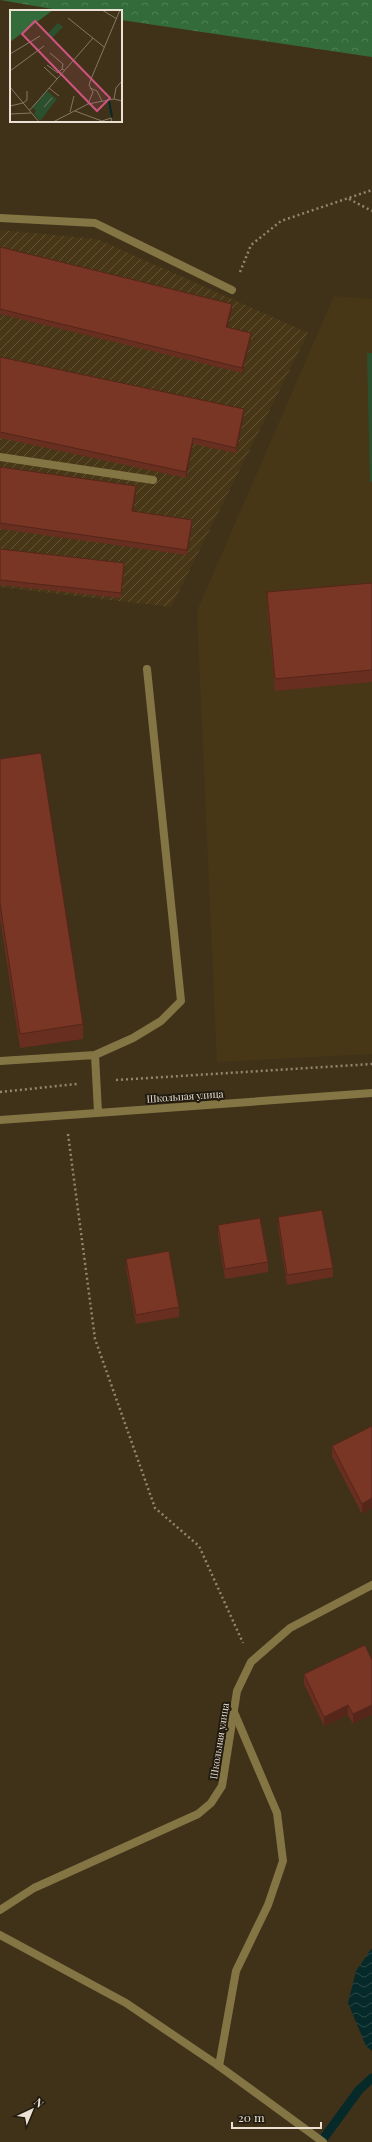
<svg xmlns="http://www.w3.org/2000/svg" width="372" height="2142" font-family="'Playfair Display',serif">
	<defs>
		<pattern id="industrial-furrows" width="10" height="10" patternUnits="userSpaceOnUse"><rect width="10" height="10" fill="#483717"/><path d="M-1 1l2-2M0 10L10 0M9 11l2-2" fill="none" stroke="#635438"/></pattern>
		<pattern id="forest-crowns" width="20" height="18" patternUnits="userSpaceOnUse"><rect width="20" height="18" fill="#346b3a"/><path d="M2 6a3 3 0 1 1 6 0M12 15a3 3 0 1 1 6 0" fill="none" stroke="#528056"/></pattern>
		<pattern id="water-waves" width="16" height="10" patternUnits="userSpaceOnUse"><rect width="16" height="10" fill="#06292a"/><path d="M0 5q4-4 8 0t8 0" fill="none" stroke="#2a4848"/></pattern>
	</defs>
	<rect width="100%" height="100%" fill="#403219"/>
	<path fill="#483717" d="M334,296L372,299V1054L217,1062L197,611Z"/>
	<path fill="url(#industrial-furrows)" d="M0,230L97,239L308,333L171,607L0,587Z"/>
	<path fill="url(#forest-crowns)" d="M0,0H372V57L121,20V11H64Z"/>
	<path fill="#2b502e" d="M367,353H372V482H370Z"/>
	<path fill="url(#water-waves)" d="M372,1948V2051L366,2046L348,2003L356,1971Z"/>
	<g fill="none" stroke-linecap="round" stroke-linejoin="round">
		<path stroke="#06292a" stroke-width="9" d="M321,2142L359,2090L372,2078"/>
		<path stroke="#928672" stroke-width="2.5" stroke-dasharray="2 3" stroke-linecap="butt" d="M349,199L372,211
			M240,272L251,245L281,221L372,190
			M116,1080L372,1064
			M0,1092L77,1084
			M68,1134L95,1339L155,1508L199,1546L243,1643"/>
		<path stroke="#847544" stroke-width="8" d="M0,218L95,223L232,290
			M0,457L153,480
			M95,1055L133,1038L161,1021L181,1001L147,669
			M0,1061L95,1055L98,1112
			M219,2066L236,1971L268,1905L283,1861L277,1813L234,1712"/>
		<path stroke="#847544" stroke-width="8" d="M0,1120L372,1093
			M0,1910L34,1888L198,1814L211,1803L222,1786L237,1691L251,1662L290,1628L372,1585"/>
		<path stroke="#847544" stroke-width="8" d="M0,1935L126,2003L219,2066L323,2142"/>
	</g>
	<path fill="#682e20" d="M0,247L232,309L227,327L251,338L242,373L0,314Z
		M0,357L244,415L236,453L193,444L186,478L0,438Z
		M0,467L136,492L133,511L192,525L187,555L0,529Z
		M0,549L124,568L121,598L0,585Z
		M372,583V682L275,691L267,604V592Z
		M0,759L83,1024V1039L20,1048L0,918Z
		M278,1217L333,1268V1277L287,1285L278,1227Z
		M218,1225L268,1262V1272L225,1279L218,1235Z
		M126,1259L179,1307V1317L136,1324L126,1268Z
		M372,1426L362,1514L332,1456V1446Z
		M372,1660L353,1724L348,1715L324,1726L304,1684V1674Z"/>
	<path fill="#55261a" d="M232,304V309L226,333V327Z
		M251,333V338L242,373V368Z
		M244,409V415L236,453V448Z
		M193,438V444L186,478V472Z
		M136,486V492L132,517V511Z
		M192,520V525L187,555V550Z
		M124,563V568L121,598V593Z
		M372,1498V1508L362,1514V1504Z
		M348,1705V1715L324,1726V1717Z
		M372,1705V1715L353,1724V1714Z"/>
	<path fill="#793625" stroke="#55261a" d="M0,247L232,304L226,327L251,333L242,368L0,309Z
		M0,357L244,409L236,448L193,438L186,472L0,432Z
		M0,467L136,486L132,511L192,520L187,550L0,523Z
		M0,549L124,563L121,593L0,580Z
		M372,583V670L275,679L267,592Z
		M41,753L83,1024L20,1034L0,904V759Z
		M322,1210L333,1268L287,1275L278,1217Z
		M260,1218L268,1262L225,1269L218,1225Z
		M169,1251L179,1307L136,1315L126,1259Z
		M372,1426V1498L362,1504L332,1446Z
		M365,1645L372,1660V1705L353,1714L348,1705L324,1717L304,1674Z"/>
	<g text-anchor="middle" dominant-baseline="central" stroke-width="4" stroke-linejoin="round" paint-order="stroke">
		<g font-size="10" fill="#eae1d2" stroke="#211b10">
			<text transform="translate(185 1096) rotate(-4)">Школьная улица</text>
			<text transform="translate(219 1741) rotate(-81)">Школьная улица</text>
		</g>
	</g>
	<g transform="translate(10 10)">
		<rect width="112" height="112" fill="#403219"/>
		<path d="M0,0H43L0,32Z" fill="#346b3a"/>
		<path d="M48,13L53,17L42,28L37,24ZM37,81L47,89L30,111L24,104L26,101L22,97Z" fill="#2b502e"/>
		<path fill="none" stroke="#06292a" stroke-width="2" d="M98,85L102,107"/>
		<path fill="none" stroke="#847863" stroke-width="1" d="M92,0L107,9M58,8L94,37M40,43L53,54L52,59M0,44L30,26M37,55L48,63L52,59L54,60M34,57L47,69M0,61L34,36M0,77L29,112M39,78L49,86M80,78L87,81L92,91M104,89L106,78L112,71M78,94L83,82L79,75L81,69L110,0M0,96L13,93L17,90V81M34,97L42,88M19,101L83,28M65,101L92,111L101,108L102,112M60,102L64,86M0,104L21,103M43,112L78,94L104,89L112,91"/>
		<path fill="#ce547f" fill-opacity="0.15" stroke="#ce547f" stroke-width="2" d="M25,11L100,88L87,101L12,24Z"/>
		<rect width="112" height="112" fill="none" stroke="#eae1d2" stroke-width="2"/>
	</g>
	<g transform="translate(32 2110) rotate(44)" stroke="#211b10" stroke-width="3" paint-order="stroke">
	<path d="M0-3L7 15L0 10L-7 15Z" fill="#eae1d2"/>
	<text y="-6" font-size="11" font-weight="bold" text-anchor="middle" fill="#eae1d2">N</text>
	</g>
	<path d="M232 2122v6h89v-6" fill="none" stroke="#eae1d2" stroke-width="2"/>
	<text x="238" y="2122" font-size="12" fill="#eae1d2" stroke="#211b10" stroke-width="3" paint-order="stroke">20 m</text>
</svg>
